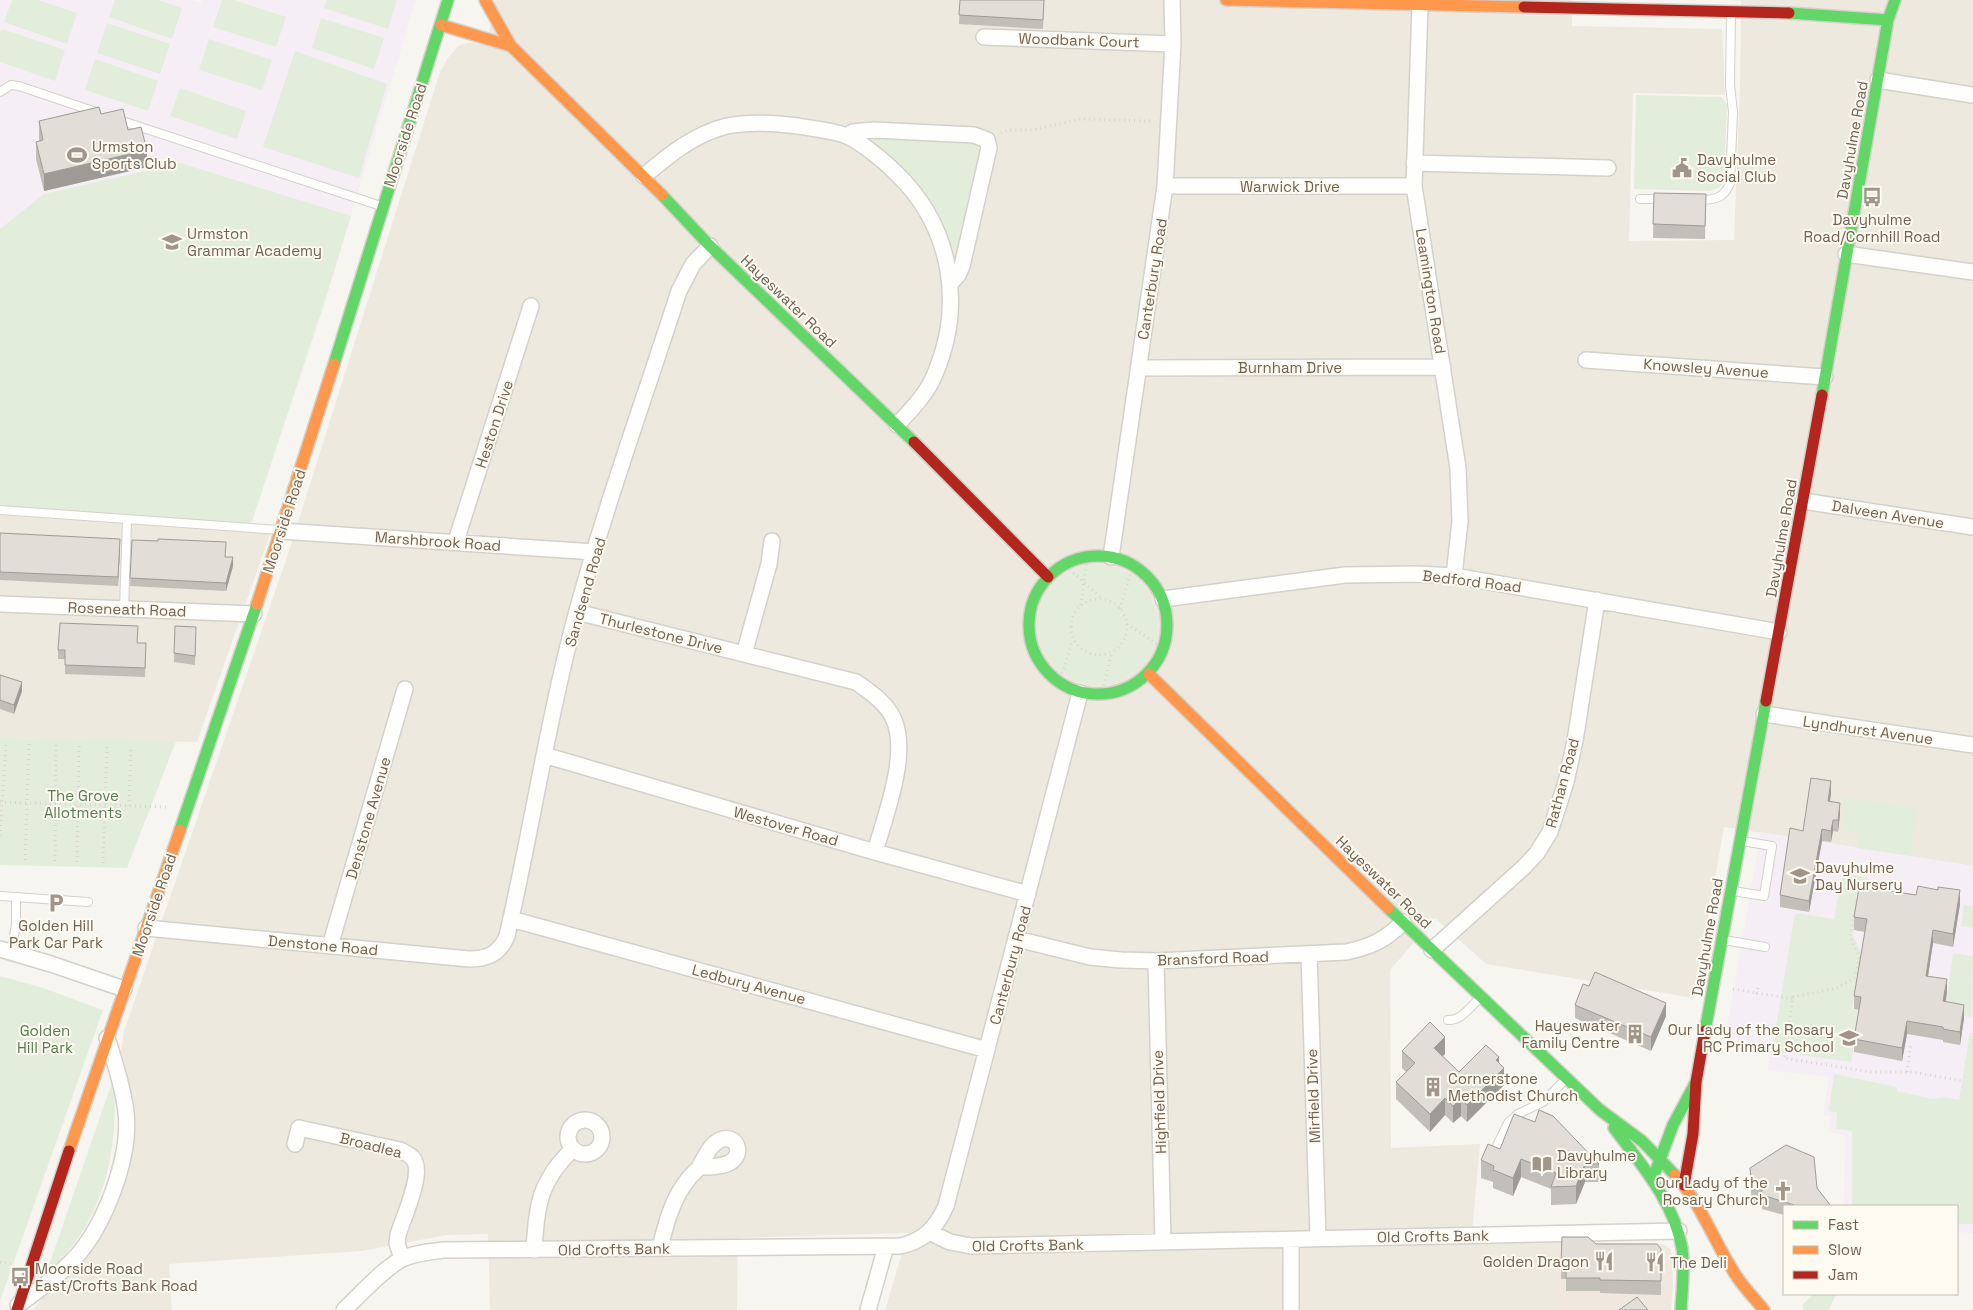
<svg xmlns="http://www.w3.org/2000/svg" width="1973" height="1310" font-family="'Space Grotesk',sans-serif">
	<rect width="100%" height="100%" fill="#f6f5f0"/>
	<path fill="#eee9de" d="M495,0H1572V26L1722,29L1725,95L1633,93L1629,241L1734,240L1740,89L1741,1L1727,0H1973V866L1724,827L1694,998L1486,964L1435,918L1390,970L1391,1148L1480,1144L1471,1244L1556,1242V1310H885L908,1233L738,1238L737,1310H490L488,1234L447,1235L361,1251L169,1264L172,1310H33L108,1213L127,1082L121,1053L124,1031L288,554L439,75L447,59L458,46L469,42L487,46Z
		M0,515L270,534L197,742L0,738Z"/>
	<path fill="#f0e7df" d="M1556,1242L1663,1244L1670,1249L1672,1257L1673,1285L1671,1310H1556Z"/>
	<path fill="#f5eef4" d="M0,0H191L201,3L202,0H416L324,304L252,521L249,524L0,508Z
		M1761,832L1973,866V1233L1957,1232V1206H1844L1845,1135L1828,1132L1831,1117L1823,1115L1829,1077L1768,1070L1770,1051L1724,1045Z"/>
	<path fill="#e3eddc" d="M12,0H38L77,13L67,44L4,22Z
		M115,0H158L182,8L172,39L109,17Z
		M222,0H234L286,17L276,47L213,27Z
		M327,0H397L388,29L324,8Z
		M321,18L384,38L374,69L312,48Z
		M107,23L170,44L160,74L97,53Z
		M2,29L65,50L55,81L0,62V34Z
		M209,39L272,60L262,90L199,70Z
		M295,51L387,84L359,178L263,147Z
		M95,59L158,81L148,111L85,90Z
		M180,88L246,111L237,139L170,116Z
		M1636,95L1722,97L1727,105L1724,181L1719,188L1709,191L1634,189Z
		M875,137L967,141C975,144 979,148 980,157L959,247L956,248L951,246L940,218L929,197L896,161L872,142Z
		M180,163L351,216L324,304L252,521L246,525L0,508V229L44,194Z
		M1039 625a59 59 0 1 1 118 0a59 59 0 1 1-118 0Z
		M0,738L176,741L127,868L0,865Z
		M1842,797L1918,809L1911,856L1857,848L1858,839L1856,833L1844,828L1845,810L1840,809Z
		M1843,872L1868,878L1864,900L1859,899L1853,935L1862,955V998L1854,997L1852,1009L1860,1011L1851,1062L1772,1051L1795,913L1834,919Z
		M1964,905L1973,906V928L1961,926Z
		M1953,953L1973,956L1972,1017L1945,1013Z
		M0,976L43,988L103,1010L0,1301Z
		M1970,1033H1973V1224H1957V1206H1852V1131L1836,1129L1837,1113L1829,1111L1834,1074L1897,1087V1091L1933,1099L1943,1097L1959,1100Z
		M112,1082L114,1084C117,1131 111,1180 88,1222C78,1241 63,1257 49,1274H46Z
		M1814,1294H1836L1829,1310H1804L1802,1305Z"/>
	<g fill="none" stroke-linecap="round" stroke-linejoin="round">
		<defs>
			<path id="lane" d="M0,92L11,85L19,86L96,112
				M116,119L381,206
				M1640,199H1663
				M1697,200C1714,200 1724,199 1730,183L1733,112L1730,85L1731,13
				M0,510L280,530
				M124,609L127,520
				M1733,891L1764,896L1772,846L1742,841
				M0,896L88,902
				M1724,940L1765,947
				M11,952L16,925V897
				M1448,1020C1461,1021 1471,1006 1480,998
				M1494,1152L1508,1123L1518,1114L1543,1102L1565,1080"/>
			<path id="street" d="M1420,5L1414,186L1458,468L1460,521L1454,576
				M984,37L1173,44
				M1878,80L1973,95
				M847,136L853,132L874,130L974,135L987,140L989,148L962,266L958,275L950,284
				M1414,163L1608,168
				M644,176C669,155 694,134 727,126C751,121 775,123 798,126C814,129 832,130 847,136C861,142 884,161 895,172C951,225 965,303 935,374C927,394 911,410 897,425
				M1165,186H1414
				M1846,254L1973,272
				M1586,360L1825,377
				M1138,368L1443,367
				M1803,501L1973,527
				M281,531L595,552
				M456,541L531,306
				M1111,557L1165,186L1173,44L1172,0
				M1163,599L1345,575L1418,574L1454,576L1779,632
				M0,604L254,614
				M577,612L856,682C870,692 887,703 894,720C909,755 885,816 875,852
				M744,654L769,564L772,541
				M1764,714L1973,745
				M544,755L875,852L1028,894
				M511,919L987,1050
				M146,928L469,959C488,959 499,954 507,936C532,828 548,718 577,611C606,504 645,397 679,291L693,264L710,246
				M1017,939L1090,957L1121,960L1156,961L1346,952C1370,947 1386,940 1403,922
				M330,946L405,689
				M0,949L51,964L124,989
				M1432,950L1524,867L1537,853L1550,832L1566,782L1575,741L1597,600
				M1309,954L1318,1238
				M1156,961L1163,1242
				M568 1137a17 17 0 1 1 34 0a17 17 0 1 1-34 0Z
				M295,1144L299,1128L400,1150C406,1153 413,1156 415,1162C422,1178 403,1218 398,1235L397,1243L402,1259
				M929,1232L950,1242L971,1246L1679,1231
				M1291,1240V1310
				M660,1248C666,1223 672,1199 689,1178C692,1174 697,1171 699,1167C706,1157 708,1146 720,1140C737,1133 745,1155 729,1163C721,1167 709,1167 699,1167
				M534,1250C537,1205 539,1181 573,1149
				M18,1305C38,1291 57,1277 74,1259C105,1226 131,1157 126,1112C123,1087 115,1062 107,1038
				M344,1310C362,1293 379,1273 400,1260C413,1253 429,1252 443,1250L900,1246C924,1241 936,1228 946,1206L1080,693
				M868,1310L886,1246"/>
			<path id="fast" d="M1789,13L1888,20
				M662,195L710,246L914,442
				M334,364L448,0
				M1822,395L1888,20L1895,0
				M1029 625a69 69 0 1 1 138 0a69 69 0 1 1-138 0Z
				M180,830L257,604
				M1388,908L1600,1110L1642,1141L1675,1175
				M1705,1031L1766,701
				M1614,1128C1641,1164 1674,1202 1682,1248C1685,1268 1682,1290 1681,1310
				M1656,1170L1673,1125L1696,1082"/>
			<path id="slow" d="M485,0L511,46L662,195
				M1226,0L1524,7
				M441,25L511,46
				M257,604L334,364
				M1149,674L1388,908
				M69,1151L180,830
				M1675,1175C1702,1205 1715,1244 1737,1277C1745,1289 1755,1299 1764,1310"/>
			<path id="jam" d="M1524,7L1789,13
				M914,442L1048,577
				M1766,701L1822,395
				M1684,1185L1693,1134L1696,1082L1705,1031
				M17,1310L69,1151"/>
		</defs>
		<use href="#lane" stroke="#d4d1cb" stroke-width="10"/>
		<use href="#street" stroke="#d4d1cb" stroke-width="18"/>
		<use href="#fast" stroke="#d4d1ca" stroke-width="14"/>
		<use href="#slow" stroke="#d4d1ca" stroke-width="14"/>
		<use href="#jam" stroke="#d4d1ca" stroke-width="14"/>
		<path stroke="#dad5d0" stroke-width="3" stroke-dasharray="1 4" stroke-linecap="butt" d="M1001,133L1008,130H1032L1081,119L1153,121
			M1066,566L1102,599
			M1071 627a28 28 0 1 1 56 0a28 28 0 1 1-56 0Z
			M1081,605L1087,556
			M1120,609L1133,564
			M1127,624L1164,649
			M1059,683L1073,640
			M1101,695L1112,652
			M0,802L168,807
			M129,806L131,746
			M0,836L6,743
			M25,860L29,744
			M55,861L56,744
			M77,862L79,745
			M103,863L107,745
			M1857,900L1850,936L1859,958L1855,977L1837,988L1793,997L1784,1058L1870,1072H1913L1962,1081
			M1758,988L1757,993L1793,999
			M1733,989L1757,993
			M1907,1072L1911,1043
			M0,1262L12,1264"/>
		<use href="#lane" stroke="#fefefd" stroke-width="8"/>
		<use href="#street" stroke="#fefefd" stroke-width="15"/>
		<use href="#fast" stroke="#63d668" stroke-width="11"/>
		<use href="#slow" stroke="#ff974d" stroke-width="11"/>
		<use href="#jam" stroke="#b3261e" stroke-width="11"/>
	</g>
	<path fill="#c2beb8" d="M960,0H1044L1043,29L959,24Z
		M101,114L128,130L147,167L44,191L36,159V142L39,141V121Z
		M1654,193L1706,194L1705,239L1653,238Z
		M0,533L120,548L118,586L0,580Z
		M132,540L226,557L233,566L226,591L130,586Z
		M196,636L195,665L174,662V653Z
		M137,643L146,652L145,677L65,674V659H58V650Z
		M0,675L22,691L14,714L0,709Z
		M1831,793L1830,801L1840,814L1838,832L1833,831L1831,842L1822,841L1809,912L1780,907V895L1803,831Z
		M1877,891L1916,895L1960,904L1953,947L1933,943L1928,976L1947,992L1946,1002L1964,1018L1960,1045L1943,1042V1040L1907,1034L1902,1061L1854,1052V1039L1859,1010L1854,1009V996L1865,932L1854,930V917Z
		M1575,1005L1666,1016L1651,1051L1575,1018Z
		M1402,1051L1445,1054L1443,1056L1459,1072L1499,1063L1504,1085L1467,1122L1461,1116L1453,1123L1445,1115L1430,1132L1396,1099V1082L1406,1072L1402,1068Z
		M1500,1149L1599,1164V1182H1585L1576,1204L1551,1205V1189L1521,1177L1513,1196L1493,1188V1182L1481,1178V1160Z
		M1750,1168L1817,1188L1831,1206H1784V1215L1762,1209V1202L1752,1203L1750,1181Z
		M1562,1237L1596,1244L1661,1249V1295L1600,1293V1291H1566V1279H1561Z"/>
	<path fill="#9e9b96" d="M147,150V167L44,191V174Z
		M120,539V548L118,586V577Z
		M233,557V566L226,591V583Z
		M22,682V691L14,714V705Z
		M1831,781V793L1828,813V801Z
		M1840,803V814L1838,832V820Z
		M1833,820V831L1831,842V831Z
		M1822,829V841L1809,912V901Z
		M1960,890V904L1953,947V934Z
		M1933,930V943L1926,989V976Z
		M1947,979V992L1943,1014V1001Z
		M1666,1003V1016L1651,1051V1037Z
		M1964,1005V1018L1960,1045V1032Z
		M1907,1021V1034L1902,1061V1048Z
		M1445,1037V1054L1434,1065V1048Z
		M1499,1057V1073L1504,1068V1085L1467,1122V1105L1496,1060Z
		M1445,1098V1115L1430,1132V1114Z
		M1461,1099V1116L1453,1123V1106Z
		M1521,1159V1177L1513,1196V1178Z
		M1585,1164V1182L1576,1204V1186Z"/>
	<path fill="#e2ddd6" stroke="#9e9b96" d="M960,0H1044L1043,20L959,15Z
		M99,107L101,114L123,109L128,130L141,127L147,150L44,174L36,142L43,140L39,121Z
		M1654,193L1706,194L1705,226L1653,224Z
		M0,533L120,539L118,577L0,572Z
		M158,539L226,542L225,557H233L226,583L130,578L132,540L158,541Z
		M60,623L138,626L137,643H146L145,668L65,665V650H58Z
		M175,626L196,627L195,656L174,653Z
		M0,675L22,682L14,705L0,700Z
		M1811,778L1831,781L1828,801L1840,803L1838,820H1833L1831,831L1822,829L1809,901L1780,895L1790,828L1803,831Z
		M1918,886L1938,890V887L1960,890L1953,934L1933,930L1926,976L1947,979L1943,1001L1964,1005L1960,1032L1943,1029V1027L1907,1021L1902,1048L1854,1039L1861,997L1854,996L1867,919L1854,917L1859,888L1877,891V889L1916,895Z
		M1595,972L1666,1003L1651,1037L1575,1005L1583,984L1589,986Z
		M1430,1022L1445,1037L1434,1048L1459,1072L1486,1045L1499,1057L1496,1060L1504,1068L1467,1105L1461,1099L1453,1106L1445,1098L1430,1114L1396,1082L1415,1063L1402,1051Z
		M1539,1110L1553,1116L1599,1164H1585L1576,1186L1551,1187L1556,1173L1521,1159L1513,1178L1493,1170L1494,1166L1481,1160L1488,1144L1500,1149L1514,1114L1535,1122Z
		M1786,1145L1814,1157L1817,1188L1831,1206H1795L1794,1205L1762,1195V1189L1752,1190L1750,1168Z
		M1562,1237H1588L1596,1244H1657L1661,1249V1281L1600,1280V1278H1566V1266H1561Z
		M1637,1297L1648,1310H1619Z"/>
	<defs>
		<symbol id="stadium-bare" viewBox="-9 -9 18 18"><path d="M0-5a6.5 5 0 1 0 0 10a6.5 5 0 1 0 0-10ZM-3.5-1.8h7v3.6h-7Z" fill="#a19589" stroke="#fdfaf2" stroke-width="2.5" paint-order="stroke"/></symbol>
		<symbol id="civic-bare" viewBox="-9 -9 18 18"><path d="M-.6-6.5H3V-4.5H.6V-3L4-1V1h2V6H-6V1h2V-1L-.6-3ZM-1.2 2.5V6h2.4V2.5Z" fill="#a19589" stroke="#fdfaf2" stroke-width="2.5" paint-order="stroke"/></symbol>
		<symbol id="bus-bare" viewBox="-9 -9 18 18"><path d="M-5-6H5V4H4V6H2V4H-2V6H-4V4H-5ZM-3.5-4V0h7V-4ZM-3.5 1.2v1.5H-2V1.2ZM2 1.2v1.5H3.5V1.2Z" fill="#a19589" stroke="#fdfaf2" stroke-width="2.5" paint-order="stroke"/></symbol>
		<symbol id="school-bare" viewBox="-9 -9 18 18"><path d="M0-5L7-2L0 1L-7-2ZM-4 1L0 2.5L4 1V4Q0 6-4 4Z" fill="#a19589" stroke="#fdfaf2" stroke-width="2.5" paint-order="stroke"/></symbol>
		<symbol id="parking-bare" viewBox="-9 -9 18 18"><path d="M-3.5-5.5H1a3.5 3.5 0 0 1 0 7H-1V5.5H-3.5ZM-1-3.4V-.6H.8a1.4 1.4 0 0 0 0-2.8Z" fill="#a19589" stroke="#fdfaf2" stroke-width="2.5" paint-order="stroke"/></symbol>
		<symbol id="building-bare" viewBox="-9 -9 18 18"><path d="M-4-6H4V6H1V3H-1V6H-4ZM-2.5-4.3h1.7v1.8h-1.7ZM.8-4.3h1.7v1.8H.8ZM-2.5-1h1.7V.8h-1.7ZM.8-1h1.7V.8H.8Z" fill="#a19589" stroke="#fdfaf2" stroke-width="2.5" paint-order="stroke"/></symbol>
		<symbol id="library-bare" viewBox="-9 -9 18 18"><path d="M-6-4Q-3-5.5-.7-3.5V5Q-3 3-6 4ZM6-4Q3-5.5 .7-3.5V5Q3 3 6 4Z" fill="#a19589" stroke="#fdfaf2" stroke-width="2.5" paint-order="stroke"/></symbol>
		<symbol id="church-bare" viewBox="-9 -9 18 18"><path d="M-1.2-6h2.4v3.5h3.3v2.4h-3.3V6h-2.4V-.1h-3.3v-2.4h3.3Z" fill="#a19589" stroke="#fdfaf2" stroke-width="2.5" paint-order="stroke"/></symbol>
		<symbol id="restaurant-bare" viewBox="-9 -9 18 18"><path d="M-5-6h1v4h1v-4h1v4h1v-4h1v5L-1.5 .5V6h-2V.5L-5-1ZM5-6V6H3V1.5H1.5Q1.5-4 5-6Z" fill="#a19589" stroke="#fdfaf2" stroke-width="2.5" paint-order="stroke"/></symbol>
	</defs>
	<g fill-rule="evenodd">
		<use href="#stadium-bare" x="63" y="141" width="28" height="28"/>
		<use href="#civic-bare" x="1668" y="154" width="28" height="28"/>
		<use href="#bus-bare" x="1858" y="183" width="28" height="28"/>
		<use href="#school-bare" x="158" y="228" width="28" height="28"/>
		<use href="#school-bare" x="1786" y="862" width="28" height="28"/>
		<use href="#parking-bare" x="42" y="889" width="28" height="28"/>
		<use href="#building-bare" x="1621" y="1020" width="28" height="28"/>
		<use href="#school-bare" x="1835" y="1024" width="28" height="28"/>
		<use href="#building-bare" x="1419" y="1073" width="28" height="28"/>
		<use href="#library-bare" x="1528" y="1150" width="28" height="28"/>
		<use href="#church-bare" x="1769" y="1177" width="28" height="28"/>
		<use href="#restaurant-bare" x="1590" y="1247" width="28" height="28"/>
		<use href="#restaurant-bare" x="1641" y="1248" width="28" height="28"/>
		<use href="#bus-bare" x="6" y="1263" width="28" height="28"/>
	</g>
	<g text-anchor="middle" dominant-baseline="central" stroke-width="4" stroke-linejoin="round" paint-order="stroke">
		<g font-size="15" fill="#736151" stroke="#fdfaf2">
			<text transform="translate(1079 40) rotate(2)">Woodbank Court</text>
			<text transform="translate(405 135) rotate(-72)">Moorside Road</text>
			<text transform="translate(1852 140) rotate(-80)">Davyhulme Road</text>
			<text x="1290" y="186">Warwick Drive</text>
			<text transform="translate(1152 279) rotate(-81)">Canterbury Road</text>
			<text transform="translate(1431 291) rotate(81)">Leamington Road</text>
			<text transform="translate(789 301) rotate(44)">Hayeswater Road</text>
			<text x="1290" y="367">Burnham Drive</text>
			<text transform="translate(1706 368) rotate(4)">Knowsley Avenue</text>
			<text transform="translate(494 424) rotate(-72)">Heston Drive</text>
			<text transform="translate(1888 514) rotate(9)">Dalveen Avenue</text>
			<text transform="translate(284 521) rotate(-72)">Moorside Road</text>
			<text transform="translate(1781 538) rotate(-80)">Davyhulme Road</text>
			<text transform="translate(438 541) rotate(4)">Marshbrook Road</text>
			<text transform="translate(1472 581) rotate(7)">Bedford Road</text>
			<text transform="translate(585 592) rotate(-74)">Sandsend Road</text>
			<text transform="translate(127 609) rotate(2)">Roseneath Road</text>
			<text transform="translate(661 633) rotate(14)">Thurlestone Drive</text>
			<text transform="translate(1868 730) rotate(8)">Lyndhurst Avenue</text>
			<text transform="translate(1562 783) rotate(-75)">Rathan Road</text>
			<text transform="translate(368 818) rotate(-74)">Denstone Avenue</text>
			<text transform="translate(786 826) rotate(16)">Westover Road</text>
			<text transform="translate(1384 882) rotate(44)">Hayeswater Road</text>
			<text transform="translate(154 905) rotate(-71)">Moorside Road</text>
			<text transform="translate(1707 937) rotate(-80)">Davyhulme Road</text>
			<text transform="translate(323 945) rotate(5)">Denstone Road</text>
			<text transform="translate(1213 958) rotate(-2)">Bransford Road</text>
			<text transform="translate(1010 965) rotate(-75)">Canterbury Road</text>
			<text transform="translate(749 984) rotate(15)">Ledbury Avenue</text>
			<text transform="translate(1313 1096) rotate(-92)">Mirfield Drive</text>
			<text transform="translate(1159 1102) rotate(-92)">Highfield Drive</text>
			<text transform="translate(371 1145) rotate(14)">Broadlea</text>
			<text transform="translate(1433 1236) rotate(-1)">Old Crofts Bank</text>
			<text transform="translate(1028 1245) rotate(-1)">Old Crofts Bank</text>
			<text transform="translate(614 1249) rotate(-1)">Old Crofts Bank</text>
		</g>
		<g font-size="15" fill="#736151" stroke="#fdfaf2" text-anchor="start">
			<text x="92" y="146">Urmston<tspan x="92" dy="17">Sports Club</tspan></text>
			<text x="1697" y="159">Davyhulme<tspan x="1697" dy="17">Social Club</tspan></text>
			<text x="1872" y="219" text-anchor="middle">Davyhulme<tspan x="1872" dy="17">Road/Cornhill Road</tspan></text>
			<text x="187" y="233">Urmston<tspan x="187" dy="17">Grammar Academy</tspan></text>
			<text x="1815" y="867">Davyhulme<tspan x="1815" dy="17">Day Nursery</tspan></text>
			<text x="56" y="925" text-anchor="middle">Golden Hill<tspan x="56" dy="17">Park Car Park</tspan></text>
			<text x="1620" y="1025" text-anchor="end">Hayeswater<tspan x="1620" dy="17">Family Centre</tspan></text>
			<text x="1834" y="1029" text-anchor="end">Our Lady of the Rosary<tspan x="1834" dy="17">RC Primary School</tspan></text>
			<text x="1448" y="1078">Cornerstone<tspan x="1448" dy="17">Methodist Church</tspan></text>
			<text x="1557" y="1155">Davyhulme<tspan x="1557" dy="17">Library</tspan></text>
			<text x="1768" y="1182" text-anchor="end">Our Lady of the<tspan x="1768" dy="17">Rosary Church</tspan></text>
			<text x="1589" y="1261" text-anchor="end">Golden Dragon</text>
			<text x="1670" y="1262">The Deli</text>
			<text x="35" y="1268">Moorside Road<tspan x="35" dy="17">East/Crofts Bank Road</tspan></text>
		</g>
		<g font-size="15" fill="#557d4e" stroke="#fdfaf2">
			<text x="83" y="795">The Grove<tspan x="83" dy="17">Allotments</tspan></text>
			<text x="45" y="1030">Golden<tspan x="45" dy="17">Hill Park</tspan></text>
		</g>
	</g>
	<rect x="1783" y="1205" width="175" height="90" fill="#fdfaf2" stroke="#c6bdb2"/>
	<rect x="1793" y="1221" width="25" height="8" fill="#63d668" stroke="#c6bdb2"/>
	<text x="1828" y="1230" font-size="15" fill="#736151">Fast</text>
	<rect x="1793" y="1246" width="25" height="8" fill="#ff974d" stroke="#c6bdb2"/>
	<text x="1828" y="1255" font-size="15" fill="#736151">Slow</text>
	<rect x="1793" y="1271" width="25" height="8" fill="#b3261e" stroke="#c6bdb2"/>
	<text x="1828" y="1280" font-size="15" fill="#736151">Jam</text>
</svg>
